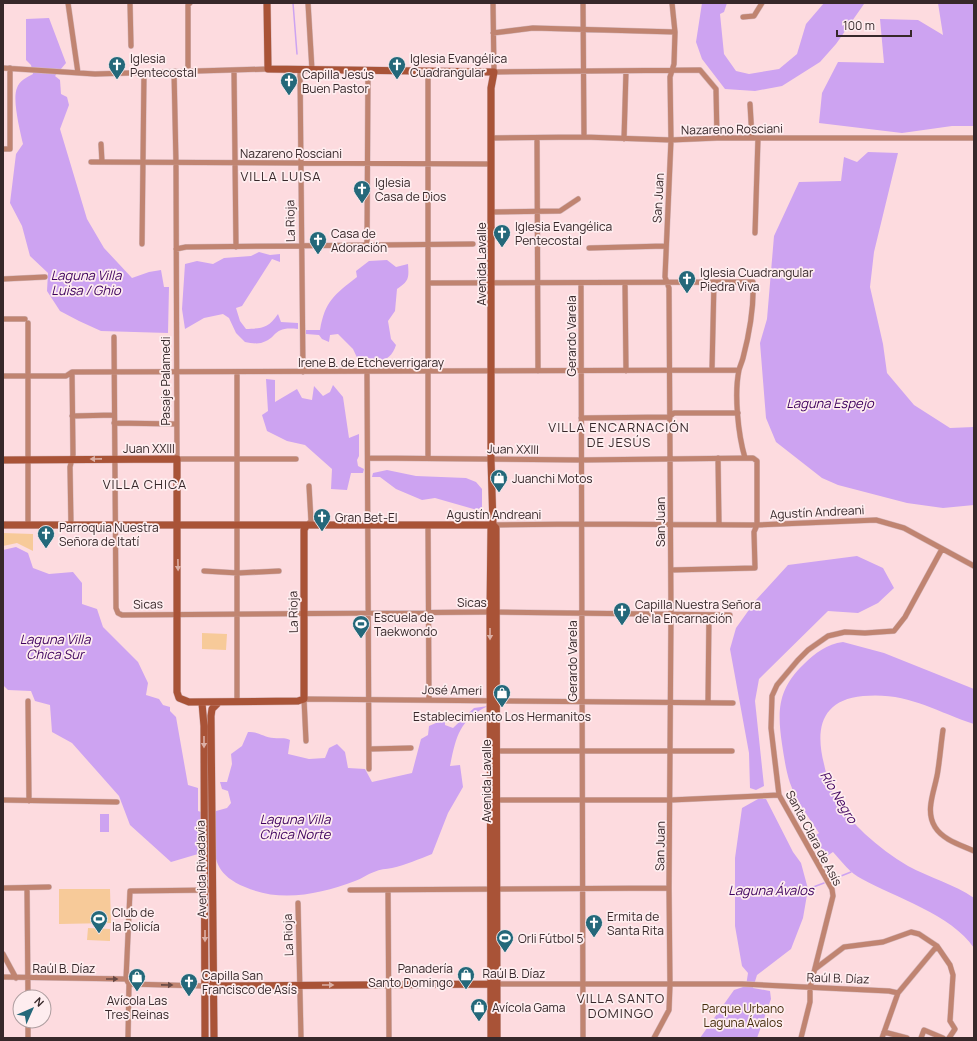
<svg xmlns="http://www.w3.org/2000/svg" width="977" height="1041" font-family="Manrope,sans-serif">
	<rect width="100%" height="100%" fill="#fddbdf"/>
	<path fill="#f7ca99" d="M3,533L33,534V551L17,543L3,546Z
		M202,633L227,634L226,650L202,649Z
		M59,889H110L111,923L59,924Z
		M88,928L110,929V941L87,940Z"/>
	<path fill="#cda3f1" d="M702,3H727L724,12L720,14L724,54L736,71L749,74L779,69L797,54L806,24L824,3H876L864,4L836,44L820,62L782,86L755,91L725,89L702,59L696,42Z
		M938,3H973L974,126H952L902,133L819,123L822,93L838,62L884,63L880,19L918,20L943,35Z
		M49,18L66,63L55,76L60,80L61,94L67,97L69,105L60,129L87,219L104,248L132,278L149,272L161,270L164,287H169L168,333L101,331L79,321L60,311L47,291L48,273L30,256L22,226L10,203L16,154L23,144C20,131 12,99 17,88C19,81 27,77 33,74L31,65L26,60V19Z
		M868,152L898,153L874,252L870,287L883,344L887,373L914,405L950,428L974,427V505L943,508L907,503L838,485L822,478L776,442L766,418L760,343L767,319L774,236L799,182L841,181L844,157L857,162Z
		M259,252L270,255L280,254V262L272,259L242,306L236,308L240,321L246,329C262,328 268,329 278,314L281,322L298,323V329C271,326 279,338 261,343C256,344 250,343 245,342L236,333L229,318L223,314L204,318L185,329L182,309L185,264L197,261L213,264L224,258L251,256Z
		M387,260L396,267L408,264C409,278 409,281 397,289L395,311L388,321L391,339L396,345C391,361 380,363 366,357L365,363L361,366L353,349L338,334L330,335L329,342L322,339L319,335L306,334V330H320C325,301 334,295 357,277L356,271L369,261Z
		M266,379L275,380V402L297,389L302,398L312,400L314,386L323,396L330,392L333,385L343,397L349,438L359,434V456L357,460L358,466L364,469L363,473H351L347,490L331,489L332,469L305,445L287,441L267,431L262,415L268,411Z
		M387,470L416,476L466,478L476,482L482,489V507L477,510L435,498L422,500L396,489L380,477H372L373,473Z
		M16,547L28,553L33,568L49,574L73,572L82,583V604L97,609L103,627L138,662L148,683L146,695L159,699L163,705L170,707V711L176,717L188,785L198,788V811L214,816L216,811L227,808L231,803L228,791L222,789L220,782H227L232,764L231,754L242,746L248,732C258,731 264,738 274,738C281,739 283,737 290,740L288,754L309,759L325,758L329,748L337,744L345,752L348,768L365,769L372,782L412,773L421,739L428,735L429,726L445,719V725L453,728L474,708L488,706C459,720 456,737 450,766L460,765L463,787L448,813L432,854C419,859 406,865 392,868C386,869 380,869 374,872C367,874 362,879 355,881C320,894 281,903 245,887C214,874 213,857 214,826L198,823V854L171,862L130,825L119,796L72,743L52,732L50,705L35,701L31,691L8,690L3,685V550Z
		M857,556L883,568L894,588L878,603L858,613L828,611L759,679L755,701L764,786L756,790L750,788L749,753L730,649L736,628L756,600L788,565Z
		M843,642L884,653L974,689V724C934,711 908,692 863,696C821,700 815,729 824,764C827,778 831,792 839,804C845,814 856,825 865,834C878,846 893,857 908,866C930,878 954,884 974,898V948C951,914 896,898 862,879C850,873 842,862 833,852L827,856L813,837L819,833C809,818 796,800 790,783C786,771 784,757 782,744C777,710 778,689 804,664C815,653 827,644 843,642Z
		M758,799H766L793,852L801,863L808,889L803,918L791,949L757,975L753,988L770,991L771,999L757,1038H700L734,990L746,986L748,973L742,966L735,926V858L742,808Z
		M100,814H109V832H100Z"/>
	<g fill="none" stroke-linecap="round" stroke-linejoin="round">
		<path stroke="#cda3f1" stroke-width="1.5" d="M293,3L297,54
			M831,880L851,872
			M808,889L824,883"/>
		<defs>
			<path id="street" d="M68,3L78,73
				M130,3L131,46
				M308,3L312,70
				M493,3L494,72L700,70L716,89L717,138
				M583,3L584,137
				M743,17L754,16L762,3
				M493,33L533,28L675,32
				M3,68L95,74L268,69
				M234,70L236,247
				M300,70L303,372
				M174,71L176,163L177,459H296
				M188,71V5L190,3
				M750,104L752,138
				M491,138L584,137L671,140L717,138H974
				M537,138L538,371
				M624,139L626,71
				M101,144L102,162
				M3,149H10V68
				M91,162L491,164
				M492,212L560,211L578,199
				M755,233L758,138
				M142,244L144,73
				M367,245L368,70
				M589,248L665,246
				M176,249L186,247L473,244
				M3,279L45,277
				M428,283L753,282C754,305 749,335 743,358C742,362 740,366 739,370C734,394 738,434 745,458
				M581,283L583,1038
				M625,283L626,371
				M3,319H25
				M28,323V525
				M114,337L116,608L118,613L122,615L490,612L730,615
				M712,369L714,282
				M237,372V701
				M367,372L369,769
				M3,376H66L72,372L739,370
				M72,416L114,415
				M581,418L669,417L674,413H738
				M114,423L177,424
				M368,458L581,460L753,458L757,461V525L754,532L755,568L671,570
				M428,458V71
				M718,458L719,525
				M71,525L70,467L73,455L72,372
				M428,525L429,700
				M493,525L581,524L757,525L876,520L904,528L974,566
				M306,526L311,521L309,486
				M204,571L238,573L279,571
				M28,701L29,801
				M708,702L709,615
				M943,730C941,744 940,757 938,770C936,788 924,810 935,827C943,840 961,845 974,851
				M306,741L304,699L733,703
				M370,749L411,748
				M494,751H732
				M3,800L117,802
				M494,800H671L779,795
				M3,888L49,887
				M27,888L28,997
				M350,890L669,888
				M388,890L389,1038
				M298,903L301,1038
				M3,954L16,978
				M815,969L844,947L883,942L911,932L919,934L937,946L950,965L953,975L950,1021L955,1029L949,1038
				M3,977L126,979
				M129,984L205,986
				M498,984H742L889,991L898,993
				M884,1032L907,1038
				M28,1038V1021
				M128,1038L129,984L126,979L130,891L212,890
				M654,1038L669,1010L670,985L669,888L671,615L669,288L665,277L671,140L670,77L674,64L675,32L672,3
				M801,1038L810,1002V988L833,896L832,889L779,795L771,728L772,696L777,685L798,660L808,650L828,636L845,632L865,633L894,631L905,617L942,549
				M882,1038L898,993L937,946
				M921,1038L924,1030L943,1038"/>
			<path id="secondary" d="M267,3L268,69L494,72L491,88V460L493,525L491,528L490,612L491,1038
				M3,460L177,459V692L179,698L189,702L298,701L304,699V530L306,526
				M3,525H493
				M493,525L496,528L497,1038
				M202,703L204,726L205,1038
				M210,986L495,984
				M214,1038L211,716L212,709L218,703"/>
		</defs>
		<use href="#street" stroke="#d5b7bb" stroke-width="6"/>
		<use href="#secondary" stroke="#d5b7bb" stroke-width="8"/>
		<use href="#street" stroke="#c08471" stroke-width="5"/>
		<use href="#secondary" stroke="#a95337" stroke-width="7"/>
	</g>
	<defs><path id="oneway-solid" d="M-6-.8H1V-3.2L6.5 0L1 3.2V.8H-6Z"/></defs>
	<g fill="#dcafa5">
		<use href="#oneway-solid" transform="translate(96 459) rotate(179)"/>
		<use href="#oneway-solid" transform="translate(178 565) rotate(89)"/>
		<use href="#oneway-solid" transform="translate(490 634) rotate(90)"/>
		<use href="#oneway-solid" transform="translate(204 742) rotate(90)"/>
		<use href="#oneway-solid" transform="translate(205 936) rotate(90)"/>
		<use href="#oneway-solid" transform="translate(328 985)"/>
	</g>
	<g fill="#674843">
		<use href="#oneway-solid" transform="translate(112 979)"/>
		<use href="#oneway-solid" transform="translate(167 985) rotate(1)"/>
	</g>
	<defs>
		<symbol id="church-pin" viewBox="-11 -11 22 30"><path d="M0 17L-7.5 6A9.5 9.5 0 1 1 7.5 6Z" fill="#24687a" stroke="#feedef"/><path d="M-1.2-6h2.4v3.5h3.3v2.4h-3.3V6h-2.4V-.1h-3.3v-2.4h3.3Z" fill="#fff"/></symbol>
		<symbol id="shop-pin" viewBox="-11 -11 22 30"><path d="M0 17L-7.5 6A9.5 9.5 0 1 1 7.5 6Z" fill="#24687a" stroke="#feedef"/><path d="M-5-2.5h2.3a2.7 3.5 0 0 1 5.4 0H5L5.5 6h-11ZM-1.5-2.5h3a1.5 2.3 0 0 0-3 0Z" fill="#fff"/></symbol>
		<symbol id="stadium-pin" viewBox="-11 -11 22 30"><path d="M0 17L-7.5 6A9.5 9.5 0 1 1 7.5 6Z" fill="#24687a" stroke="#feedef"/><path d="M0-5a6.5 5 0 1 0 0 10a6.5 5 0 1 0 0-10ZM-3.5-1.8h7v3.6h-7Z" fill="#fff"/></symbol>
	</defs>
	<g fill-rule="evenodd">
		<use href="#church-pin" x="107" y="55" width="20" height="27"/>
		<use href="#church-pin" x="387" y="55" width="20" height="27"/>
		<use href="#church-pin" x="279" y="71" width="20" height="27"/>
		<use href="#church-pin" x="352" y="179" width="20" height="27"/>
		<use href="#church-pin" x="492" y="223" width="20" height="27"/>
		<use href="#church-pin" x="308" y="230" width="20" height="27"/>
		<use href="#church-pin" x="677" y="269" width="20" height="27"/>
		<use href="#shop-pin" x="489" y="468" width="20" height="27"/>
		<use href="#church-pin" x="312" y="507" width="20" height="27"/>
		<use href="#church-pin" x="36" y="524" width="20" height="27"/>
		<use href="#church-pin" x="612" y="601" width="20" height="27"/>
		<use href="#stadium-pin" x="351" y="614" width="20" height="27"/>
		<use href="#shop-pin" x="492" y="683" width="20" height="27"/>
		<use href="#stadium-pin" x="89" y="909" width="20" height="27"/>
		<use href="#church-pin" x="584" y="913" width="20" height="27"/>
		<use href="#stadium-pin" x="495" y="928" width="20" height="27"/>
		<use href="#shop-pin" x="456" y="965" width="20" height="27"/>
		<use href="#shop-pin" x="127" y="967" width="20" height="27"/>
		<use href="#church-pin" x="179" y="972" width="20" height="27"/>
		<use href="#shop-pin" x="469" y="997" width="20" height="27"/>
	</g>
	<g text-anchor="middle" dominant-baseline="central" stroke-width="3.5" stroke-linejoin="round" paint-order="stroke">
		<g font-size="12" fill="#37282a" stroke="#feedef" text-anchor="start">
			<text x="130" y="58">Iglesia<tspan x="130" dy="14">Pentecostal</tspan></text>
			<text x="410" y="58">Iglesia Evangélica<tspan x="410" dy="14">Cuadrangular</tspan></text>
			<text x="302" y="74">Capilla Jesús<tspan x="302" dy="14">Buen Pastor</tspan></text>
			<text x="375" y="182">Iglesia<tspan x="375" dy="14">Casa de Dios</tspan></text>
			<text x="515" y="226">Iglesia Evangélica<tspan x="515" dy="14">Pentecostal</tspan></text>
			<text x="331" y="233">Casa de<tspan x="331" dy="14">Adoración</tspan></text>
			<text x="700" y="272">Iglesia Cuadrangular<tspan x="700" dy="14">Piedra Viva</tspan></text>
			<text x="512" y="478">Juanchi Motos</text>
			<text x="335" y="517">Gran Bet-El</text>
			<text x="59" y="527">Parroquia Nuestra<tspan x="59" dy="14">Señora de Itatí</tspan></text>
			<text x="635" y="604">Capilla Nuestra Señora<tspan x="635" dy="14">de la Encarnación</tspan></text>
			<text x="374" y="617">Escuela de<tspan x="374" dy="14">Taekwondo</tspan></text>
			<text x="502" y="716" text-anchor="middle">Establecimiento Los Hermanitos</text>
			<text x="112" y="912">Club de<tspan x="112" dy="14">la Policía</tspan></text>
			<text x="607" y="916">Ermita de<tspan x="607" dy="14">Santa Rita</tspan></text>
			<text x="518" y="938">Orli Fútbol 5</text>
			<text x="453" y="968" text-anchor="end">Panadería<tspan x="453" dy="14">Santo Domingo</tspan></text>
			<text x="202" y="975">Capilla San<tspan x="202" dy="14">Francisco de Asís</tspan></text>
			<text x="137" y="1000" text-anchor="middle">Avícola Las<tspan x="137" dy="14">Tres Reinas</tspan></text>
			<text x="492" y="1007">Avícola Gama</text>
		</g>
		<g font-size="12" fill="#37282a" stroke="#feedef">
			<text transform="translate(732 129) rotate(-1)">Nazareno Rosciani</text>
			<text x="291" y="153">Nazareno Rosciani</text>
			<text transform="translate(658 198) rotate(-87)">San Juan</text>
			<text transform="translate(290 221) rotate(-91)">La Rioja</text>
			<text transform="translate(481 264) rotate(-90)">Avenida Lavalle</text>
			<text transform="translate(571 336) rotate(-90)">Gerardo Varela</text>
			<text x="371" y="362">Irene B. de Etcheverrigaray</text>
			<text transform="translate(165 381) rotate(-90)">Pasaje Palamedi</text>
			<text x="149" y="448">Juan XXIII</text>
			<text transform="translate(513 449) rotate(1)">Juan XXIII</text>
			<text transform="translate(817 512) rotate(-3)">Agustín Andreani</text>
			<text x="494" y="514">Agustín Andreani</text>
			<text transform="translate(660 522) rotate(-90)">San Juan</text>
			<text x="472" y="602">Sicas</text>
			<text transform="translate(148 604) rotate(-1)">Sicas</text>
			<text transform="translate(293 612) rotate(-91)">La Rioja</text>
			<text transform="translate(572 661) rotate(-90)">Gerardo Varela</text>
			<text transform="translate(452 690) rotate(1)">José Ameri</text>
			<text transform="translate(486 781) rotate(-90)">Avenida Lavalle</text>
			<text transform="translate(814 838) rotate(62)">Santa Clara de Asís</text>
			<text transform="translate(660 846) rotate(-89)">San Juan</text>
			<text transform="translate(201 869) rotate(-91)">Avenida Rivadavia</text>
			<text transform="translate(288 935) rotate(-92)">La Rioja</text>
			<text x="64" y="968">Raúl B. Díaz</text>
			<text x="514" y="973">Raúl B. Díaz</text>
			<text transform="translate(838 978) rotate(2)">Raúl B. Díaz</text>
		</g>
		<g font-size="12" fill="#452c0b" stroke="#feedef">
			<text x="743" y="1008">Parque Urbano<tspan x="743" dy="14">Laguna Ávalos</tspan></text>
		</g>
		<g font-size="13" letter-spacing="1" fill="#37282a" stroke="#feedef">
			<text x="281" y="176">VILLA LUISA</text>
			<text x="619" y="427">VILLA ENCARNACIÓN<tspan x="619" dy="15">DE JESÚS</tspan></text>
			<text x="145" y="484">VILLA CHICA</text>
			<text x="621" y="998">VILLA SANTO<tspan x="621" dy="15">DOMINGO</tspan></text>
		</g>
		<g font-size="13" font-style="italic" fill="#3e005e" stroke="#feedef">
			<text x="86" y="275">Laguna Villa<tspan x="86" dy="15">Luisa / Ghio</tspan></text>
			<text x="830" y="403">Laguna Espejo</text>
			<text x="55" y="639">Laguna Villa<tspan x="55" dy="15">Chica Sur</tspan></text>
			<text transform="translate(839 797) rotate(59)">Río Negro</text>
			<text x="295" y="819">Laguna Villa<tspan x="295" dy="15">Chica Norte</tspan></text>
			<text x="771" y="890">Laguna Ávalos</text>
		</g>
	</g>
	<rect width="977" height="1041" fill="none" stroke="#37282a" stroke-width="8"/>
	<g transform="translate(32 1009) rotate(45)"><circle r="19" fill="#feedef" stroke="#ae9ea0"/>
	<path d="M0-3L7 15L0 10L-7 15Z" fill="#24687a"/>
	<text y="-6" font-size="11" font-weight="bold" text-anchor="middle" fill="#37282a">N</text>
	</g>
	<path d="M837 30v6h74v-6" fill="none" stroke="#37282a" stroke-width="2"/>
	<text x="843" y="30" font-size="12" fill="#37282a" stroke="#feedef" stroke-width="3" paint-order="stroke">100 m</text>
</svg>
